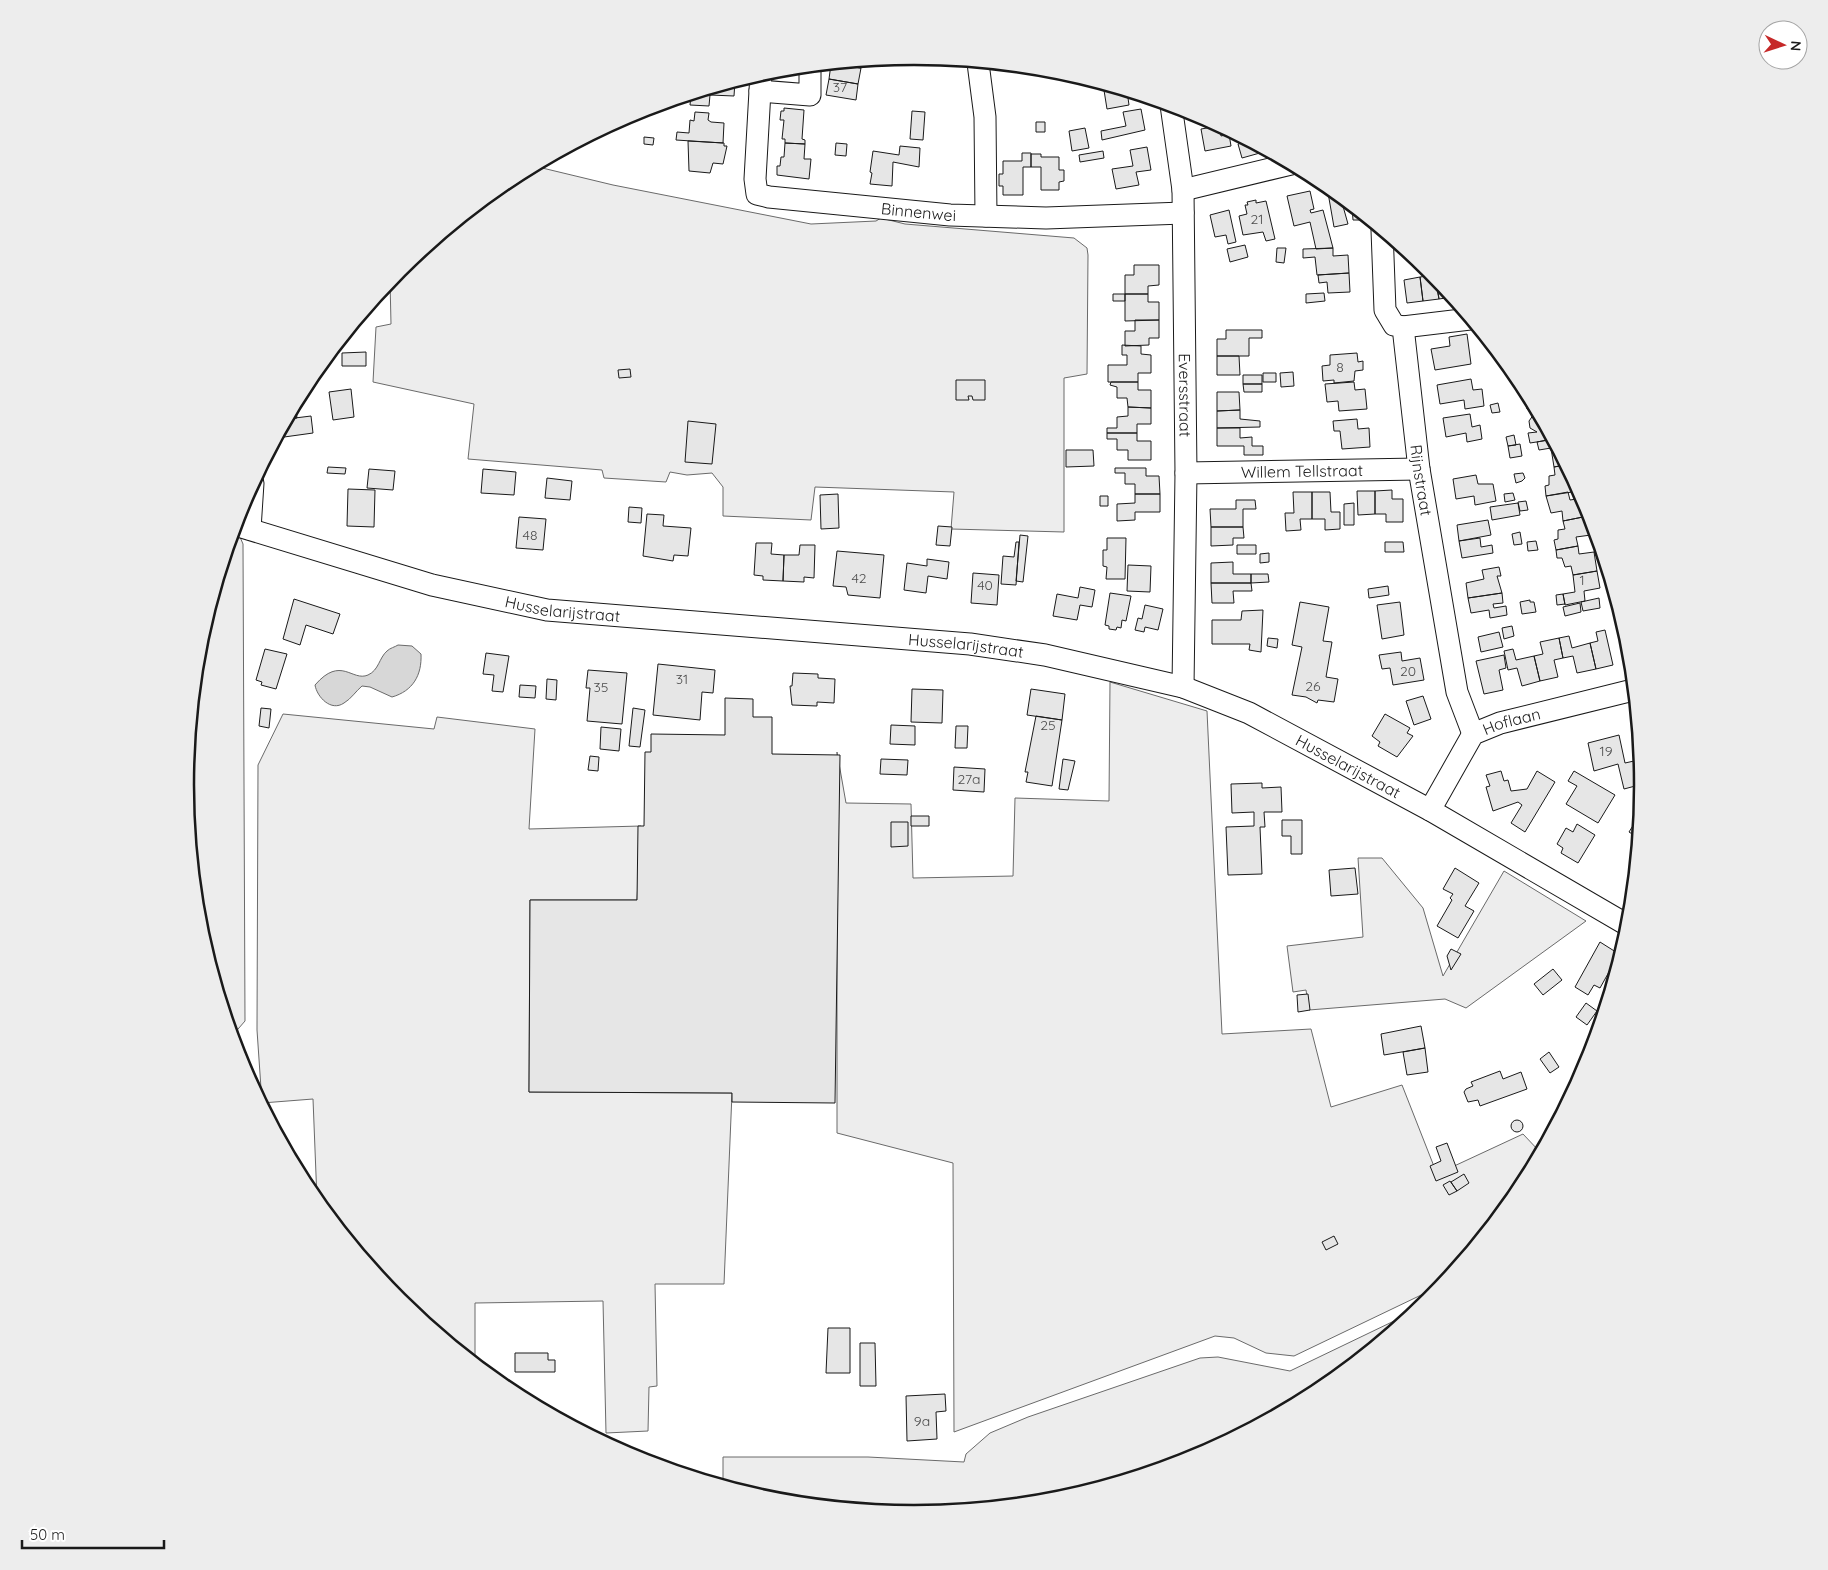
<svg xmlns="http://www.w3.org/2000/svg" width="1828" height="1570" font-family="Quicksand,sans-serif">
	<rect width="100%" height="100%" fill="#fff"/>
	<path fill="#ededed" stroke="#6a6a6a" d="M534,166L613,185L811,224L876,221L881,218L905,224L1074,238L1087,248L1088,255L1087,374L1064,378V532L951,529L954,492L815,487L811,520L723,516V487L712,473L687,475L670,472L666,482L604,478L602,470L468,459L474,404L373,382L376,327L391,324L390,280L399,269L509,179Z
		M232,535L240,537L243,544L245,1021L232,1036L199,927L185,785L199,643Z
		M1110,682L1207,711L1222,1034L1311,1029L1331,1107L1402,1085L1437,1174L1523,1134L1540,1152L1520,1190L1442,1285L1294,1356L1266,1353L1234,1338L1215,1336L954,1432L953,1163L837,1133V752L846,803L911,804L913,878L1013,876L1015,798L1109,801Z
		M283,714L434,729L437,717L535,729L529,829L641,826L637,900H530L529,1092L732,1093L724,1284H655L657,1386L649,1387L648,1431L606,1433L603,1301L475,1303V1363L398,1300L317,1200L313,1099L262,1103L257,1030L258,765Z
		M1358,858H1382L1423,908L1443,976L1504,871L1586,921L1466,1008L1445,999L1309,1010L1306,990L1293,992L1287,946L1363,937Z
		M1419,1309L1319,1391L1193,1458L1056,1500L914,1514L772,1500L723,1485V1457H868L964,1462L966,1454L990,1433L1028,1417L1200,1358L1218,1357L1290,1371Z"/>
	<path fill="#d7d7d7" stroke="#6a6a6a" d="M398,645L412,646L421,654C422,675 413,691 392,697L370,687L362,686C356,691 351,699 344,703C331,712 317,697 315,685C341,655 352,682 368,675C379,670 379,658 387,651C390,648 395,647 398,645Z"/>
	<path fill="#e6e6e6" stroke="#1a1a1a" d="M862,61L861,68L834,64Z
		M831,64L861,68L858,84L829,79Z
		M829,79L858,84L856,100L826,95Z
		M735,81L734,96L710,95L709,106L690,105L691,95L703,93Z
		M1103,84L1139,96H1140L1128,98L1129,105L1107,109Z
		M784,108L804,110L802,139L805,140V144L785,143V139H782L784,120H780L781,111H784Z
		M1141,109L1145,130L1102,140L1101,131L1126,126L1123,112Z
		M912,111L925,112L923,140L910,139Z
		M695,112L709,113L708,120L711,122L724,123L723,143L676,140L677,132L689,133L690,120L694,121Z
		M1036,122H1045V132H1036Z
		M1219,126L1221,136L1229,134L1231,146L1205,151L1201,129Z
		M1085,128L1089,148L1072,151L1069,131Z
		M644,137L654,138L653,145L644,144Z
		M688,141L724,143V146H727L723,164L713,163L710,173L689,171Z
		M1248,141L1267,151L1242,158L1238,144Z
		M785,143L805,144L804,159H811L809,179L777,175V166H780L781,157H784Z
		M836,143L847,144L846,156L835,155Z
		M900,146L920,148L919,167L893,162L892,186L870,184L872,173L870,172L873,151L899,155Z
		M1147,147L1151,170L1136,172L1139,185L1116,189L1112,169L1133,166L1130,150Z
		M1103,151L1104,158L1080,162L1079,155Z
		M1022,153H1031V167H1023V195H1003V186H999V174H1003V161H1022Z
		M1031,154H1041V157H1059V170H1064V181L1059,182V190H1041V167H1031Z
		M1327,187L1343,199H1341L1348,224L1334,227Z
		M1310,191L1314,209L1310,210L1311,213L1323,210L1333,248L1316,249L1310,222L1294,226L1287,196Z
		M1256,200V203L1266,201L1275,239L1266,241L1263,232L1243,235L1239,216L1247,214L1245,205H1248L1247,202Z
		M1352,207L1367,219V220H1353Z
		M1229,210L1236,242L1228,244L1226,235L1215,237L1210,215Z
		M1245,245L1248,257L1230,262L1227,249Z
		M1277,248H1286L1284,263L1276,262Z
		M1333,248V256L1348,255L1349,273L1317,275L1315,257L1303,258V249Z
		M1134,265H1159V285L1148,286V294H1125V275H1134Z
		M1349,273L1350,292L1328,293L1327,282L1319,283L1318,275Z
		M1434,275L1439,299L1423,301L1420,277Z
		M1420,277L1423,301L1407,303L1404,280Z
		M1436,278L1452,297L1439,299Z
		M1324,293L1325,301L1306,303V294Z
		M1113,294H1125V301H1113Z
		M1125,294H1148V302H1159V320L1125,321Z
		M1135,320H1159V338H1149V345L1125,346V331H1135Z
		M1226,330H1262V338H1249V356H1217V339H1226Z
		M1467,334L1471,364L1435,370L1431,349L1450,346L1449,337Z
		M1122,345L1141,346V354L1151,355V373H1138V382H1108V365H1127V355H1122Z
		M366,352V366H342V353Z
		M1357,353L1358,362L1363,361V370L1355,371L1354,381L1334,383V380L1323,381L1322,366L1330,365V355Z
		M1217,356H1239L1240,375H1217Z
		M630,369L631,377L619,378L618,370Z
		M1293,372L1294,386L1281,387L1280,373Z
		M1263,373H1276V382H1263Z
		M1243,375H1262V384H1243Z
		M1471,379L1473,390L1482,389L1484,406L1465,409L1464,400L1440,404L1437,385Z
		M956,380H985V400H973L972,396H968L969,400H956Z
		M1111,382H1138V390H1151V408L1128,407L1127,398H1117V387L1110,385Z
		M1354,382L1355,390L1365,389L1367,409L1339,411L1338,401L1327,402L1325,384Z
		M1243,384H1262V392H1244Z
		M351,389L354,417L333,420L329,392Z
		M1217,392H1239L1240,410L1217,411Z
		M1530,399L1538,414H1534L1533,412L1527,409L1526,403Z
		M1498,403L1500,412L1492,413L1490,405Z
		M295,404L297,418L287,419Z
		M1128,407L1151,408V424H1137V433H1107V428H1117V417L1128,416Z
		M1240,410V419L1260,421V427L1217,428V411Z
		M1470,414L1472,427L1480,425L1482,439L1467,442L1466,433L1446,437L1443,418Z
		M1534,414H1538L1548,432L1549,440L1530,443L1528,433L1537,432L1530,428L1529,421Z
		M311,416L313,433L277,438L287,419Z
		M1357,419L1358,429L1369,428L1370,447L1342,449L1340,431H1334L1333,421Z
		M688,421L716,424L712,464L685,462Z
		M1217,428H1240V438L1252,437V446H1263V455H1244V446H1217Z
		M1107,433H1137V441H1151V460H1128V450H1117V439H1107Z
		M1514,435L1516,445L1508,446L1506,437Z
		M1552,439L1565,465L1554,467L1551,448L1539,450L1537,442Z
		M1520,444L1522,456L1510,458L1508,446Z
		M1066,450H1093L1094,466L1066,467Z
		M1565,465L1574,482L1570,483L1572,492L1546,496L1545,486L1549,485V476L1555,475L1554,467Z
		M328,467L346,468L345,474L327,473Z
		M1115,468H1146V476H1159L1160,494H1135V484H1125V473H1115Z
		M369,469L395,471L393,490L367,488Z
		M483,469L516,472L514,495L481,493Z
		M1523,473L1525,478L1522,481L1516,483L1514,474Z
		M1476,475L1478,484H1493L1496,501L1475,505L1474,496L1456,499L1453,479Z
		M547,478L572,481L570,500L545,498Z
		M348,489L375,490L374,527L347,526Z
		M1392,490V499H1403V522H1386V514H1375V491Z
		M1357,491H1375V514L1358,515Z
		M1293,492H1312V519H1300L1301,530L1286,531L1285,513H1294Z
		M1312,492H1330L1331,512H1340V529L1325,530V519H1312Z
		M1568,492L1570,500L1583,498L1588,516L1563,521L1562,511L1551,513L1546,496Z
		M1513,493L1515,500L1505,502L1504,494Z
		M838,494L839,528L821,529L820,495Z
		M1135,494H1160V512H1135V520L1117,521V504L1135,503Z
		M1100,496H1108V506H1100Z
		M1236,500H1255L1256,509H1243V527H1211L1210,509H1236Z
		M1526,501L1528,510L1520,511L1518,502Z
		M1354,503V525H1344V504Z
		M1518,503L1520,515L1492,520L1490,507Z
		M629,507L642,508L641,523L628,522Z
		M647,514L664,515L663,526L691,528L688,556L674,555L673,561L643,556Z
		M1588,516L1591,535L1576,537L1578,546L1556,550L1554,540L1558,539V530L1565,529L1563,521Z
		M519,517L546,519L543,550L516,548Z
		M1488,520L1491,535L1459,541L1457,525Z
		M938,526L952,527L950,546L936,545Z
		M1211,527H1243L1244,538H1233V545L1211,546Z
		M1520,532L1522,544L1514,545L1512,534Z
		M1020,535L1028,536L1023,582L1016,581Z
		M1107,538H1126L1125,579H1106L1107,567L1103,566V550H1107Z
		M1480,538L1481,547L1492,545L1493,553L1462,558L1459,541Z
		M1536,541L1538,550L1528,551L1527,542Z
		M1016,542H1019L1016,585L1001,584L1003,556L1014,557Z
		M1385,542H1403L1404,552H1385Z
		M756,543H772L771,554L784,555L783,581L763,580V576L754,575Z
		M800,545H815L814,578L804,577V582L783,581L784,555H799Z
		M1237,545H1256V554H1237Z
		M1578,546L1579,554L1594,552L1597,571L1573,575L1571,566L1565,567L1562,558H1557L1556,550Z
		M837,551L884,555L880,598L848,595L846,587L833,586Z
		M1269,553V562L1260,563V554Z
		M927,559L949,562L947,579L928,576L926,593L904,590L907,563L927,566Z
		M1233,562V574H1251V583H1211V563Z
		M1128,565L1151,566L1150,592L1127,591Z
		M1499,567L1501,576H1497L1502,593L1468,598L1466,583L1484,579L1482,570Z
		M1597,571L1600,588L1584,591L1585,601L1565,605L1563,594L1575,592L1573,575Z
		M973,573L999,575L997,605L971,603Z
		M1251,574H1268L1269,582L1251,583Z
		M1211,583H1251L1252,591H1233L1234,603H1212Z
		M1388,586L1389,595L1369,598L1368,589Z
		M1080,587L1095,590L1092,607L1080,605L1077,620L1053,616L1057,594L1078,598Z
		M1110,593L1131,596L1126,621L1122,620L1121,628L1117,627L1116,630L1109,629V626L1105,625Z
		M1502,593L1503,603L1493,604L1494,608L1506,606L1507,615L1490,618L1489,610L1471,613L1468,598Z
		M1563,594L1565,604L1557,605L1556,595Z
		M1599,598L1600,608L1583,611L1581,602Z
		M294,599L340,614L333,634L306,625L300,645L283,639Z
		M1530,600V602H1534L1536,612L1522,614L1520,602Z
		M1300,602L1329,607L1323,641L1332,642L1326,677L1338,679L1334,702L1318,700L1317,703L1306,697L1292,695L1302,647L1292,645Z
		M1400,602L1404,635L1382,639L1377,605Z
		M1580,603L1581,612L1565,616L1563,607Z
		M1145,605L1163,609L1158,630L1145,627L1144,632L1135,630L1138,618L1142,619Z
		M1263,610L1261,652L1249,650L1250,644H1212V620H1241L1242,611Z
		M1512,626L1514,636L1504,639L1502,628Z
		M1605,630L1613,665L1596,669L1590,643L1598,641L1596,632Z
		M1499,632L1503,647L1481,652L1478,637Z
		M1569,636L1572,648L1590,643L1596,669L1577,673L1573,656L1563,658L1559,638Z
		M1268,638L1278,639L1277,648L1267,646Z
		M1559,638L1563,658L1554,660L1558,677L1540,681L1534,656L1543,654L1540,642Z
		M265,649L287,654L276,689L261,685L262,682L256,680Z
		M1513,649L1516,660L1534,656L1540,681L1522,686L1517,668L1508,670L1504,651Z
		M1401,652L1402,661L1420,658L1424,680L1393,685L1390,668L1382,669L1379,655Z
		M486,653L509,656L503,692L492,691L494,675L483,674Z
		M1504,655L1506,668L1499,670L1503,690L1484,694L1476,661Z
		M658,664L715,670L713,693L702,692L700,720L653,715Z
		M588,670L627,673L622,724L587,721L590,688H586Z
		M793,673L818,674V678L835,679L834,703L817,702V706L792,705L790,686H792Z
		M547,679L557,680L556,700L546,699Z
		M520,685L536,686L535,698L519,697Z
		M912,689L943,690L942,723L911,722Z
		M1031,689L1065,694L1062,720L1027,715Z
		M1423,696L1431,719L1414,725L1406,701Z
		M725,698L753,699V717H772V754L840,755L835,1103L732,1102V1093L529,1092L530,900H637L638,826H644L645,752H651V734L725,735Z
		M261,708L271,709L269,728L259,726Z
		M633,708L645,710L640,747L629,746Z
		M1385,714L1410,728L1407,733L1413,736L1397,757L1378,746L1380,742L1372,736Z
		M1036,716L1062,720L1052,786L1026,782L1028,772H1025Z
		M891,725L915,726V745L890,744Z
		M956,726H968L967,748H955Z
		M601,727L621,729L619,751L600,749Z
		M1619,735L1625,763L1634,761L1639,785L1624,789L1618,764L1594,771L1588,743Z
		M590,756L599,757L598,771L588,770Z
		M881,759L908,760L907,775L880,774Z
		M1063,759L1075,761L1068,790L1059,789Z
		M954,767L985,769L984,792L953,790Z
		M1501,771L1504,781L1508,780L1511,791L1527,789L1537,771L1555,782L1525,832L1511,823L1522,805L1518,802L1493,811L1486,787L1490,786L1486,775Z
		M1574,771L1615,795L1598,823L1566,804L1577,786L1568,781Z
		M1262,783V788L1281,787L1282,812H1264L1265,827H1260L1262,874L1228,875L1226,827L1254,826V812L1232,813L1231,784Z
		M911,816H929V826H911Z
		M1639,816L1640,817L1637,837L1629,832Z
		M1282,820H1302V854H1291V836H1282Z
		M891,822H908V846L891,847Z
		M1577,824L1595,835L1578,863L1561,853L1563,848L1557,844L1566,828L1573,832Z
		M1355,868L1358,894L1331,896L1329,870Z
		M1455,868L1479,883L1465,906L1474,911L1458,938L1437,926L1452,900L1450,898L1453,894L1443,889Z
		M1600,942L1619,954L1600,988L1594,985L1588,995L1575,987Z
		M1451,949L1461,954L1451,970L1447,956Z
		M1553,969L1562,980L1543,995L1534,984Z
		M1308,994L1310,1010L1298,1012L1297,995Z
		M1586,1003L1597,1011L1587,1025L1576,1017Z
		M1421,1026L1425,1048L1384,1055L1381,1034Z
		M1425,1048L1428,1072L1407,1075L1403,1052Z
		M1549,1052L1559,1067L1550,1073L1540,1059Z
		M1500,1071L1503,1079L1521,1072L1527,1089L1480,1106L1478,1100L1468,1102L1464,1092L1466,1089L1473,1086L1471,1082Z
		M1511 1126a6 6 0 1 1 12 0a6 6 0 1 1-12 0Z
		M1447,1143L1458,1172L1436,1181L1430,1166L1441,1161L1436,1147Z
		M1464,1174L1469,1183L1457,1191L1451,1182Z
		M1450,1181L1457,1191L1449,1195L1443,1185Z
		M1334,1236L1338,1244L1326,1250L1322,1242Z
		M828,1328H850V1373H826Z
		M860,1343H875L876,1386H860Z
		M515,1353H548V1360H555V1372H515Z
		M945,1394L946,1411L936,1412L937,1439L907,1441L906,1396Z"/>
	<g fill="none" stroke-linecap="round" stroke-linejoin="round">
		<defs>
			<g id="minor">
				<path d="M978,63L985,117L986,216"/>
				<path id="s1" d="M761,73L755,179L757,194L769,197L950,215L1046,218L1183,213"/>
				<path d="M760,91L810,95V67"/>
				<path id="s2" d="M1171,105L1183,190L1186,473L1183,687"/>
				<path d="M1183,190L1291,164"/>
				<path id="s3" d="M1382,230L1385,310L1394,325L1403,327L1419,469L1457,692L1473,734"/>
				<path d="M1403,327L1470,319"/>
				<path id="s4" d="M1186,473L1419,469"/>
				<path id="s5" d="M235,525L432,585L547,610L970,644L1045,655L1183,687L1249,713L1430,810L1629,926"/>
				<path d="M250,529L253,483"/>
				<path id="s6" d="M1430,810L1473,734L1500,723L1633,690"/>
			</g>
		</defs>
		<use href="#minor" stroke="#1a1a1a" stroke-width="23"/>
		<use href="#minor" stroke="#fff" stroke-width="21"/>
	</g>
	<g text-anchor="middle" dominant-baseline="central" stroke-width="4" stroke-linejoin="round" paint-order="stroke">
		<g font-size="14" fill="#4d4d4d">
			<text x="840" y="87">37</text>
			<text x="1257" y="219">21</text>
			<text x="1340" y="367">8</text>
			<text x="530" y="535">48</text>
			<text x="859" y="578">42</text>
			<text x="1582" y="580">1</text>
			<text x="985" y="585">40</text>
			<text x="1408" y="671">20</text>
			<text x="682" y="679">31</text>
			<text x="1313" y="686">26</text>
			<text x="601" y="687">35</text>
			<text x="1048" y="725">25</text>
			<text x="1606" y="751">19</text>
			<text x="969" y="779">27a</text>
			<text x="922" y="1421">9a</text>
		</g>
		<g font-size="16" fill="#1a1a1a" stroke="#fff">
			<text stroke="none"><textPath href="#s1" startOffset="284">Binnenwei</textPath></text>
			<text stroke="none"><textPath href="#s2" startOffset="291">Eversstraat</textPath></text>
			<text stroke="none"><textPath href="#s4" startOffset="116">Willem Tellstraat</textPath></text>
			<text stroke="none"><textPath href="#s3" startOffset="261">Rijnstraat</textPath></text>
			<text stroke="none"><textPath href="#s5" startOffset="339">Husselarijstraat</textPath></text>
			<text stroke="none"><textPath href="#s5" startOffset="744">Husselarijstraat</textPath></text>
			<text stroke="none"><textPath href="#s6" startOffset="128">Hoflaan</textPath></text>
			<text stroke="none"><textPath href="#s5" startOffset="1149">Husselarijstraat</textPath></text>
		</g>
	</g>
	<path d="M0 0H1828V1570H0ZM194 785a720 720 0 1 1 1440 0a720 720 0 1 1-1440 0Z" fill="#ededed" fill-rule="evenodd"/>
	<path fill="none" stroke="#1a1a1a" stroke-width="2.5" d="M194 785a720 720 0 1 1 1440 0a720 720 0 1 1-1440 0Z"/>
	<g transform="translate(1783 45) rotate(94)"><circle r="24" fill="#ffffff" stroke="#a3a3a3"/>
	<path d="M0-4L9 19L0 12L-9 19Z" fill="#c62828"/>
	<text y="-8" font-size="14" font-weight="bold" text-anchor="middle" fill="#1a1a1a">N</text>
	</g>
	<path d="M22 1540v8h142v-8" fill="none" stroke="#1a1a1a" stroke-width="2.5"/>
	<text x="30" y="1540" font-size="15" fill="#1a1a1a" stroke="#ffffff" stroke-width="4" paint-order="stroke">50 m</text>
</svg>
